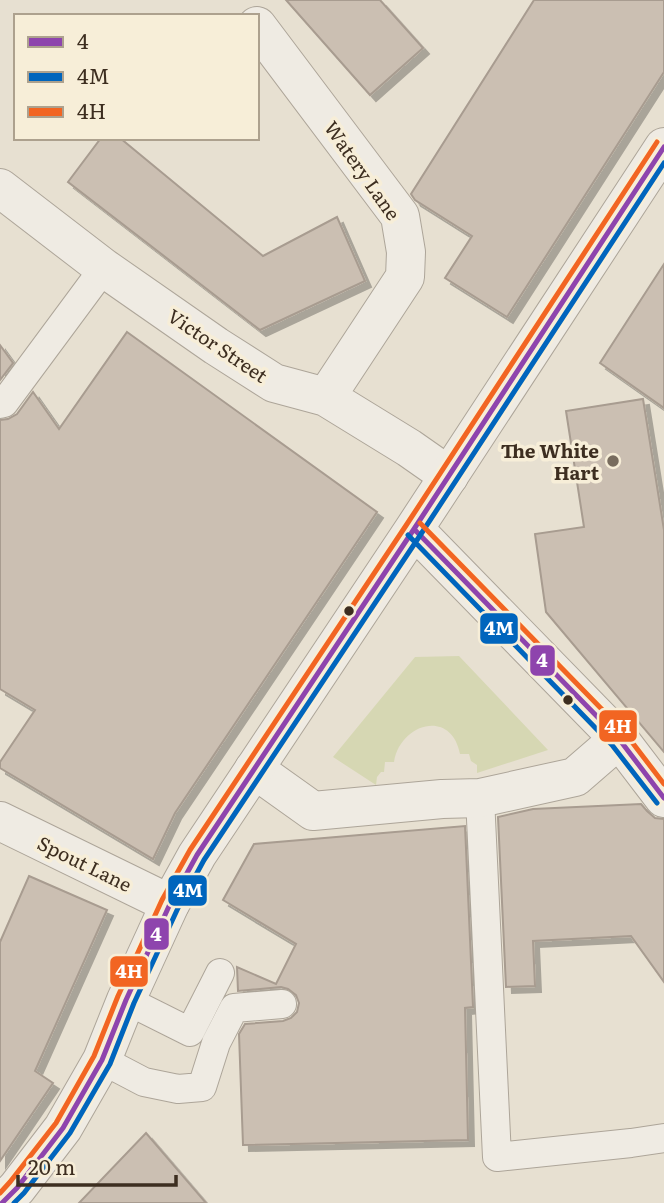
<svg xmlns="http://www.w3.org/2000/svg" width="664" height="1203" font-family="Literata,serif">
	<defs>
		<filter id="shadow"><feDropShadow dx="6" dy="6" stdDeviation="0" flood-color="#0004"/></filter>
	</defs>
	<rect width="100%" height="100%" fill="#e7e0d1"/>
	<path fill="#d6d7b3" d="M459,656L548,750L477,773V765L471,761L469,754H460C451,708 400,724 394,762H385L384,772H381L377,777L376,785L333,757L415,657Z"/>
	<path fill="#cbbfb2" stroke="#a89c90" stroke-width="2" filter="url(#shadow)" d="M286,0H380L423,48L370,95Z
		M534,0H664V72L507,317L445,278L472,236L415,200L411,194Z
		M101,138H120L263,256L337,217L365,281L260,330L68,182Z
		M664,264V408L600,363Z
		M127,332L377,512L175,813L153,859L0,768V762L35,710L0,689V420L8,419L17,414L33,392L59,429Z
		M0,345L13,363L0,380Z
		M643,399L664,530V752L546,612L535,534L584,527L566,411Z
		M641,804L647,811L655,818L664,819V982L631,936L533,941L535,986L506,987L498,817L533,809Z
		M465,826L473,1007L465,1008L468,1140L243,1145L239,1034L245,1024L283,1021L291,1018L297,1012L299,1003L296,995L288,989L281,987L238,991L237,967L276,984L296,944L223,900L254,844Z
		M29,876L107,910L35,1071L53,1083L0,1161V942Z
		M146,1133L206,1203H79Z"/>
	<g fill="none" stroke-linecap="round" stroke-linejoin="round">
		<defs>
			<path id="service" d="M0,404L4,403L104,268
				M480,798L497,1157L631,1143L664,1138
				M126,1000L190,1032L220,973
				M102,1060L144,1082L178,1089L202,1087L216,1043L234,1008L282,1004"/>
			<path id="pedestrian" d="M254,769L313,811L442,799L480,798L575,777L619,739"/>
			<path id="minor" d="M257,26L400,216L406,252L405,277L326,397
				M0,188L104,268L216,346L274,383L326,397L409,448L449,476
				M0,821L170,904"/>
			<path id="tertiary" d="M414,529L619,739L664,798
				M2,1203L17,1188L63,1128L102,1060L126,1000L170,904L197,855L414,529L664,147"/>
		</defs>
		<use href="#service" stroke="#ada599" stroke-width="30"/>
		<use href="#pedestrian" stroke="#ada599" stroke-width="40"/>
		<use href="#minor" stroke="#ada599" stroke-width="40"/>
		<use href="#tertiary" stroke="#ada599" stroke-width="40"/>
		<use href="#service" stroke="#efebe3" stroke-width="28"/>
		<use href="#pedestrian" stroke="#efebe3" stroke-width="38"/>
		<use href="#minor" stroke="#efebe3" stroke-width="38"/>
		<use href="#tertiary" stroke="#efebe3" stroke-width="38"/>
		<defs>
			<path id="bus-1" d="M414,529L619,739L664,798
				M2,1203L17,1188L63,1128L102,1060L126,1000L170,904L197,855L414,529L664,147"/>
			<path id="bus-2" d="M408,535L612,745L657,803
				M14,1203L24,1193L70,1133L110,1064L134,1003L178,908L204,860L421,534L664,163"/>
			<path id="bus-3" d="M420,523L625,733L664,784
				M0,1193L10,1182L56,1123L94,1056L118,996L162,900L190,850L407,524L657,142"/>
		</defs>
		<use href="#bus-1" stroke="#f7eed8" stroke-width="10"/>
		<use href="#bus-2" stroke="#f7eed8" stroke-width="10"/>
		<use href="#bus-3" stroke="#f7eed8" stroke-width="10"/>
		<use href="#bus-1" stroke="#8e44ad" stroke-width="5"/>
		<use href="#bus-2" stroke="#0065bd" stroke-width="5"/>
		<use href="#bus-3" stroke="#f26522" stroke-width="5"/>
	</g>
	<circle fill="#786c5e" stroke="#f7eed8" stroke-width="2.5" cx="613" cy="461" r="7"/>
	<g fill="#3d2e20" stroke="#f7eed8" stroke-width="2.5">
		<circle cx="349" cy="611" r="6"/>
		<circle cx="568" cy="700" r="6"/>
	</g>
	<g text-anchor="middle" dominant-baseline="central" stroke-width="7" stroke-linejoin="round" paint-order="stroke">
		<g font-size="19" fill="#3d2e20" stroke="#f7eed8">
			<text transform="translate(363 170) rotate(55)">Watery Lane</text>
			<text transform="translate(218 345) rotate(34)">Victor Street</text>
			<text transform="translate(85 863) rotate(26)">Spout Lane</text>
		</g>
		<g font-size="19" font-weight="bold" fill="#3d2e20" stroke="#f7eed8" text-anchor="end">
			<text x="599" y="450">The White<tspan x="599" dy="22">Hart</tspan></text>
		</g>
	</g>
	<g stroke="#f7eed8" stroke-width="2.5">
		<rect x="479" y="612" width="40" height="33" rx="7" fill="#0065bd"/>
		<rect x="529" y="644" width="27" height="33" rx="7" fill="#8e44ad"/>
		<rect x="598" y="709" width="40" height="34" rx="7" fill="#f26522"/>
		<rect x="167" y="874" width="41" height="33" rx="7" fill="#0065bd"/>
		<rect x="143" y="917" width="27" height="34" rx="7" fill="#8e44ad"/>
		<rect x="109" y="955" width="40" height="33" rx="7" fill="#f26522"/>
	</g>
	<g font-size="19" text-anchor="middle" font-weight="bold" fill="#fff">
		<text x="499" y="635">4M</text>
		<text x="542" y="667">4</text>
		<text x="618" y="733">4H</text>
		<text x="188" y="897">4M</text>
		<text x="156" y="941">4</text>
		<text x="129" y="978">4H</text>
	</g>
	<rect x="14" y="14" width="245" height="126" fill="#f7eed8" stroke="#ada18e" stroke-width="2"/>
	<rect x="28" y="37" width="35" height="10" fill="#8e44ad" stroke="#ada18e" stroke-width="2"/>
	<text x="77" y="49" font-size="21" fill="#3d2e20">4</text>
	<rect x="28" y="72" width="35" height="10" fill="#0065bd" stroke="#ada18e" stroke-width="2"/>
	<text x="77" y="84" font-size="21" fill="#3d2e20">4M</text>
	<rect x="28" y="107" width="35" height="10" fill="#f26522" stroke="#ada18e" stroke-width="2"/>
	<text x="77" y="119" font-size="21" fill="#3d2e20">4H</text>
	<path d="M18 1175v10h158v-10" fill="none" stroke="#3d2e20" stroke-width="3.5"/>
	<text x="28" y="1175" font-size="21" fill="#3d2e20" stroke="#f7eed8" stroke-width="5" paint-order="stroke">20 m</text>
</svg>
